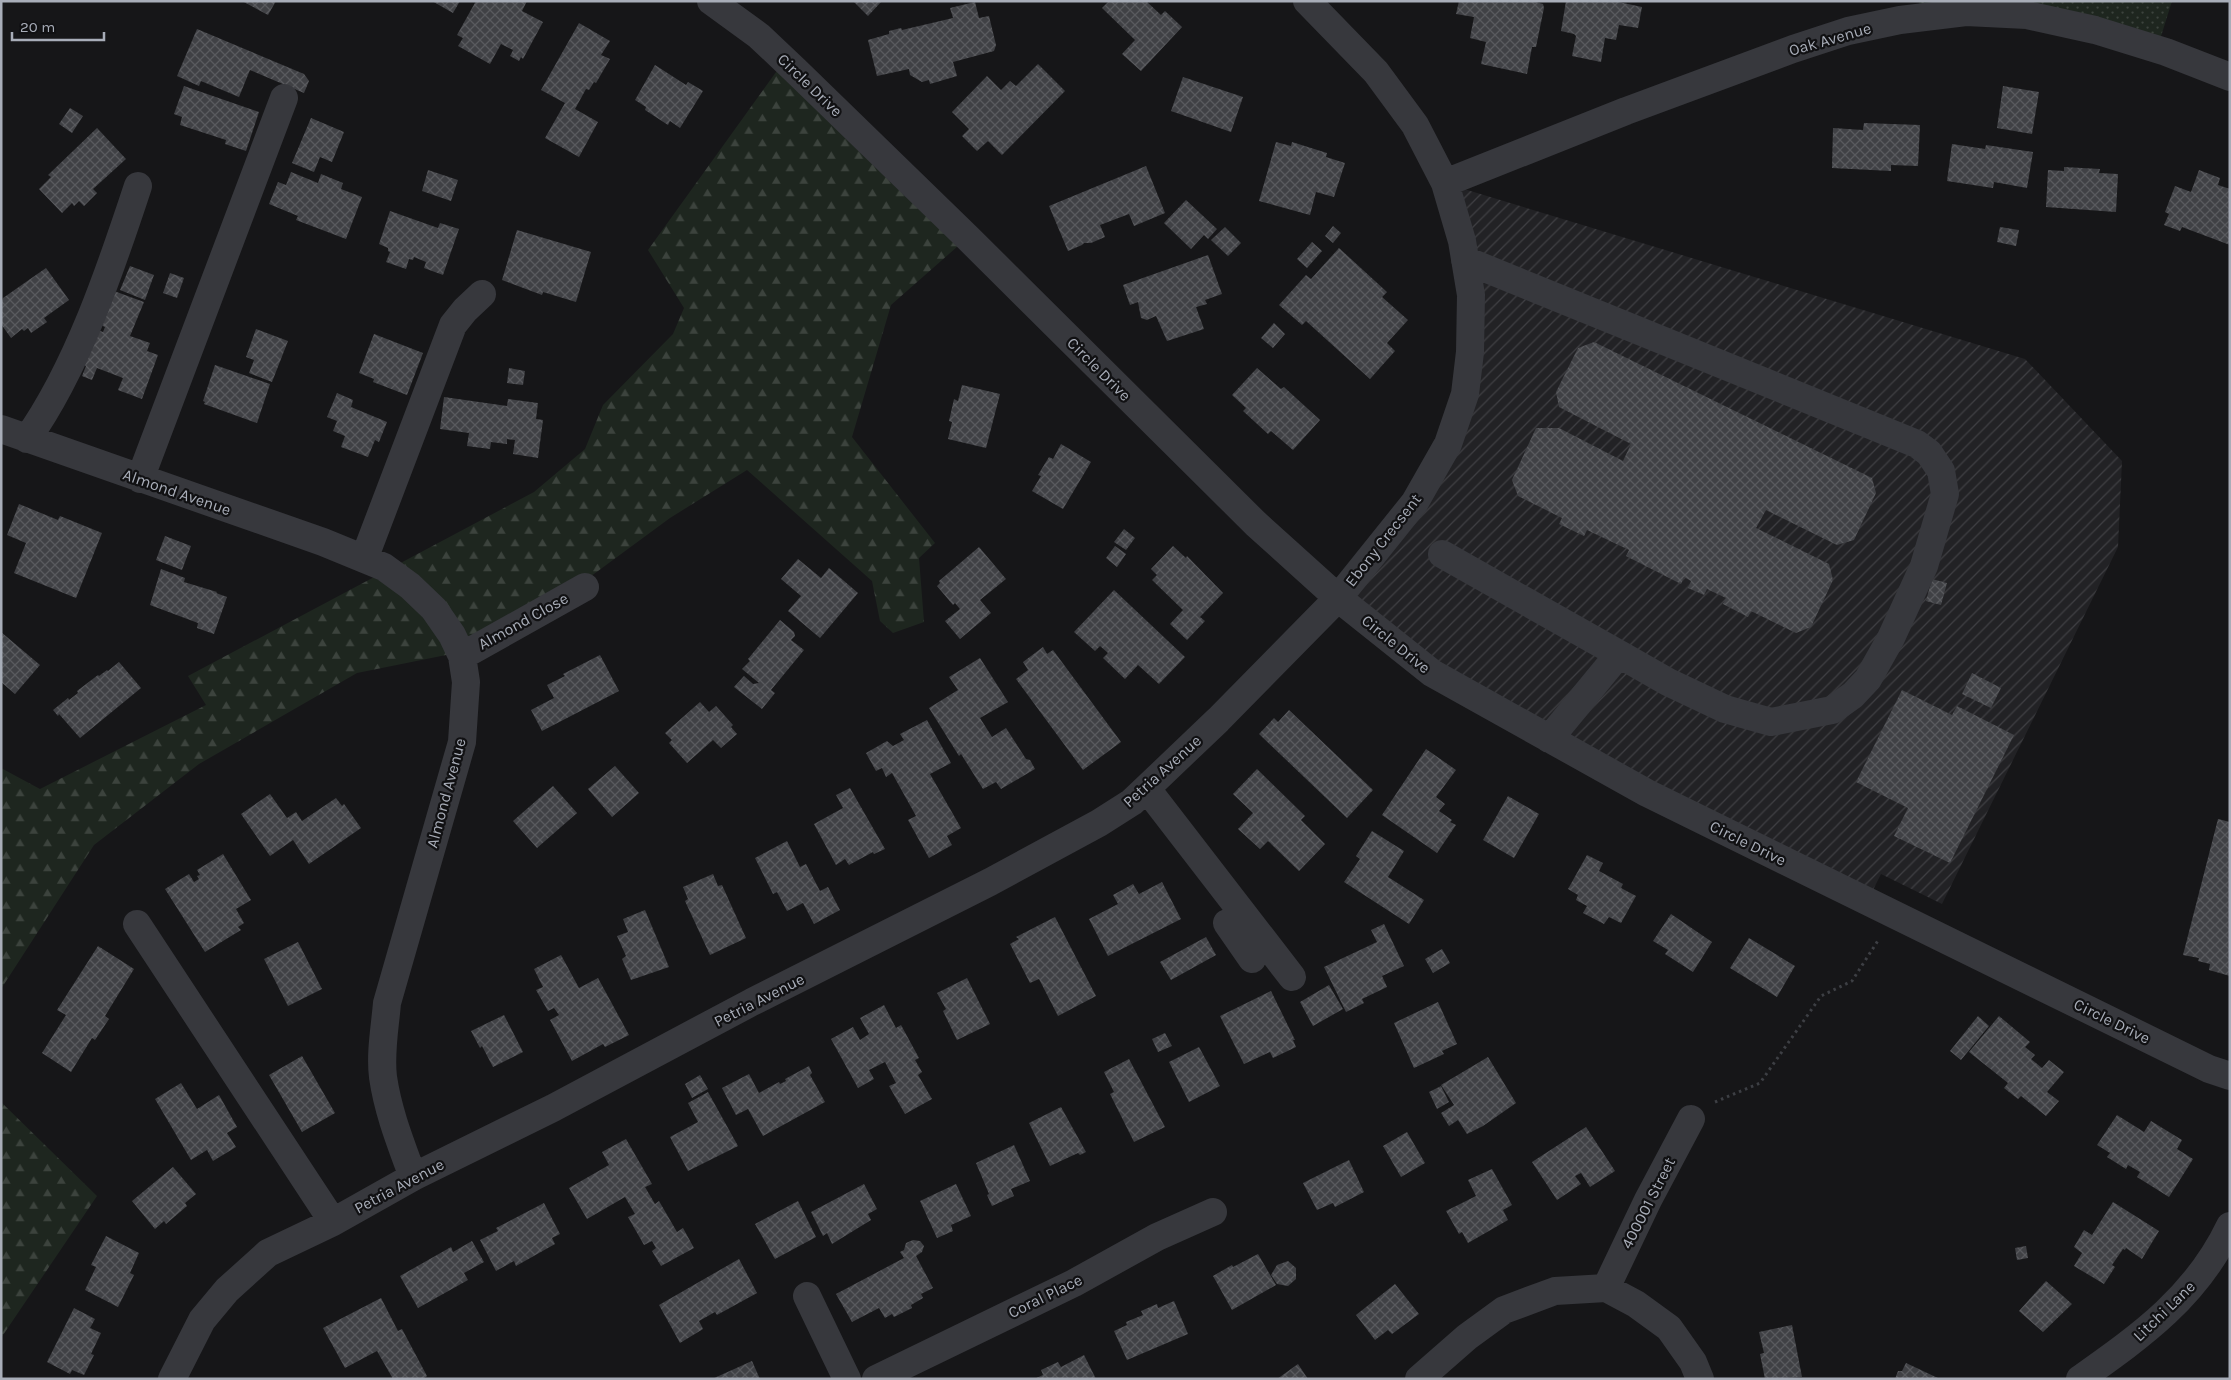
<svg xmlns="http://www.w3.org/2000/svg" width="2231" height="1380" font-family="Karla,sans-serif">
	<defs>
		<pattern id="industrial-furrows" width="10" height="10" patternUnits="userSpaceOnUse" patternTransform="scale(1.25)"><rect width="10" height="10" fill="#222225"/><path d="M-1 1l2-2M0 10L10 0M9 11l2-2" fill="none" stroke="#3f3f43"/></pattern>
		<pattern id="forest-firs" width="22" height="20" patternUnits="userSpaceOnUse" patternTransform="scale(1.25)"><rect width="22" height="20" fill="#1e261f"/><path d="M5 1l3.5 6h-7zM16 11l3.5 6h-7z" fill="#3c433d"/></pattern>
		<pattern id="garden-dots" width="8" height="8" patternUnits="userSpaceOnUse" patternTransform="scale(1.25)"><rect width="8" height="8" fill="#1e261f"/><path d="M2 2h.1M6 6h.1" fill="none" stroke="#3c433d" stroke-width="1.8" stroke-linecap="round"/></pattern>
		<pattern id="building-cross-hatch" width="8" height="8" patternUnits="userSpaceOnUse" patternTransform="scale(1.25)"><rect width="8" height="8" fill="#404145"/><path d="M0 0l8 8M0 8l8-8" fill="none" stroke="#595a5e"/></pattern>
	</defs>
	<rect width="100%" height="100%" fill="#161618"/>
	<path fill="url(#industrial-furrows)" d="M1444,183L2025,359L2122,461L2118,547L1942,904L1881,874L1865,906L1647,796L1336,597L1414,500L1470,344Z"/>
	<path fill="url(#forest-firs)" d="M784,61L966,239L891,305L852,437L935,543L919,558L924,622L893,633L880,621L872,581L747,470L670,518L579,585L456,653L357,673L199,764L94,845L1,989V768L40,789L206,705L188,676L534,492L585,449L603,405L673,334L684,308L648,250Z
		M1,1102L97,1196L1,1338Z"/>
	<path fill="url(#garden-dots)" d="M1919,1H2172L2157,49L2098,29L1921,14Z"/>
	<path fill="url(#building-cross-hatch)" d="M242,1H276L268,15Z
		M432,1H460L453,13Z
		M476,1H527L522,11L543,22L523,59L521,57L519,61L510,56L513,50L501,44L490,64L458,46L463,38L457,35Z
		M853,1H882L868,16Z
		M1109,1H1146L1161,15L1165,11L1182,27L1141,71L1122,54L1135,40L1102,8Z
		M1459,1H1532L1543,4L1544,8L1536,47H1532L1527,74L1481,64L1486,42L1470,38L1474,17L1456,14Z
		M1566,1H1614L1642,7L1638,28L1619,25L1616,40L1605,38L1601,62L1572,56L1576,36L1574,34L1561,31Z
		M975,2L979,18L989,16L996,45L994,51L953,62L957,76L930,84L929,80L922,82L910,75L909,69L877,76L868,40L889,34V31L901,28L902,30L953,18L950,8Z
		M579,23L610,41L601,55L610,59L596,83L594,82L589,90L586,89L575,109L598,122L579,157L545,138L565,103L541,90Z
		M197,29L304,74L309,81L304,93L250,70L239,97L201,81L199,86L177,76Z
		M1038,64L1065,91L1002,155L988,141L977,151L962,136L969,129L952,112L987,76L1001,90L1010,81L1016,86Z
		M655,65L686,85L688,82L703,91L680,128L670,121L668,125L645,110L646,107L635,100Z
		M1183,77L1243,97L1231,132L1171,111Z
		M184,86L259,112L246,151L225,144L226,140L180,125L182,117L174,114Z
		M2003,86L2039,92L2032,134L1997,128Z
		M70,108L83,116L72,133L59,124Z
		M311,118L344,132L332,162L320,157L314,172L292,163Z
		M1864,123L1920,125L1918,166L1891,165V171L1832,168L1833,128L1863,130Z
		M97,128L126,159L93,189L97,193L84,206L79,201L74,206L72,203L62,213L39,189L51,177L48,175Z
		M1276,142L1291,146L1292,142L1327,153L1326,157L1345,163L1334,197L1316,192L1310,215L1259,201Z
		M1952,144L1985,149L1986,145L2033,152L2027,188L1994,182L1993,188L1947,181Z
		M1146,166L1165,213L1134,226L1129,214L1100,225L1105,237L1091,243H1084L1082,245L1068,251L1049,206Z
		M2064,167L2100,169L2099,173L2118,174L2116,212L2046,207L2048,170L2064,171Z
		M428,170L458,180L451,201L422,191Z
		M2199,170L2220,178L2218,185L2230,189V245L2182,227L2180,231L2164,225L2169,214L2165,212L2175,186L2191,192Z
		M291,172L318,183L321,174L343,183L341,189L362,197L346,239L296,220L298,216L269,204L278,182L286,185Z
		M1186,200L1217,229L1208,239L1204,235L1191,249L1164,223Z
		M390,211L438,228L440,223L459,229L443,275L424,268L426,262L414,257L413,260L409,259L406,269L386,262L390,252L388,251V248L379,244Z
		M1333,226L1341,233L1333,243L1325,236Z
		M1225,227L1241,243L1228,256L1211,240Z
		M2000,227L2019,230L2016,246L1997,242Z
		M517,230L591,252L576,302L543,292L542,295L502,280Z
		M1312,242L1322,251L1307,268L1297,259Z
		M1339,248L1387,292L1382,297L1408,320L1387,343L1395,351L1370,379L1306,321L1302,325L1279,305L1306,275L1311,279Z
		M1208,255L1222,294L1205,300L1207,304L1196,307L1204,329L1167,341L1156,316L1147,320L1141,318L1138,302L1130,305L1123,285Z
		M130,266L154,275L145,300L120,290Z
		M46,268L69,300L44,318L47,322L31,333L28,328L24,331L22,329L11,338L1,324V303L3,298Z
		M170,273L184,278L177,298L163,293Z
		M114,291L144,302L130,336L150,343L147,351L158,355L142,399L118,390L123,378L97,368L92,380L82,376L86,366L82,364L95,329L103,332L105,327L101,325Z
		M1274,323L1285,334L1273,348L1261,338Z
		M256,329L288,341L272,382L249,373L254,360L246,357Z
		M374,334L423,353L407,395L373,382L374,379L359,373Z
		M1594,342L1872,478L1876,493L1854,540L1837,545L1766,510L1756,528L1829,564L1833,580L1811,627L1796,633L1751,611L1748,617L1723,604L1726,598L1707,589L1704,595L1688,588L1691,581L1684,577L1681,584L1626,556L1629,550L1587,530L1584,536L1559,524L1562,518L1518,496L1512,480L1536,428H1559L1623,461L1631,444L1559,407L1556,392L1578,348Z
		M215,365L270,384L257,423L204,404L205,402L203,401Z
		M509,368L525,371L523,385L507,383Z
		M1257,368L1281,389L1284,387L1320,420L1293,450L1271,431L1268,434L1243,411L1246,408L1232,395Z
		M962,385L1000,394L986,448L948,439L952,422L949,421L954,399L958,401Z
		M337,393L353,400L351,407L387,422L379,442L375,440L368,457L341,447L345,436L333,431L337,421L327,417Z
		M444,397L507,406L508,399L538,403L536,419L543,420L538,458L513,454L515,440L507,439V444L491,442L490,449L467,446L469,433L440,429Z
		M1061,444L1091,462L1063,509L1032,491L1041,476L1038,475L1049,457L1053,459Z
		M19,504L58,520L60,516L102,533L76,598L14,573L26,543L7,535Z
		M1124,529L1135,538L1126,550L1114,542Z
		M165,536L191,546L182,570L156,560Z
		M1115,546L1126,554L1117,567L1106,558Z
		M1173,546L1186,558L1187,556L1223,593L1200,617L1205,621L1187,640L1170,624L1183,610L1152,580L1157,575L1151,569Z
		M979,547L1006,579L980,600L991,613L960,639L945,621L960,609L955,603L953,605L937,586L940,583L939,581Z
		M798,559L821,578L829,568L858,593L820,638L788,611L801,596L781,579Z
		M161,569L185,578L184,582L217,592L216,593L227,597L214,634L197,628L198,623L150,605Z
		M1932,579L1947,583L1941,605L1926,601Z
		M1114,590L1185,657L1159,684L1138,665L1125,679L1103,658L1108,653L1100,646L1095,651L1074,632Z
		M780,620L794,632L795,636L791,640L804,650L771,690L775,693L762,709L734,687L744,676L753,684L759,683L742,669L750,661L748,659Z
		M1,632L40,665L15,694L1,682Z
		M1043,647L1047,654L1053,650L1121,742L1083,770L1016,679L1028,670L1023,662Z
		M600,655L619,691L542,731L531,710L554,698L547,685L565,676L563,674Z
		M980,658L1008,702L980,718L992,737L1006,728L1026,759L1030,760L1035,769L1001,789L996,782L983,789L961,754L959,756L929,708L958,690L949,677Z
		M119,662L141,688L80,738L59,714L58,716L53,710L68,698L69,700L78,693L77,691L98,675L99,676L107,670L108,671Z
		M1972,673L2001,688L1991,708L1962,694Z
		M1902,690L1952,715L1957,706L2014,735L1950,863L1894,836L1908,808L1856,782Z
		M700,702L709,712L716,706L733,725L731,727L737,734L721,748L713,740L687,763L669,743L672,740L665,733Z
		M1289,710L1373,790L1347,818L1259,734L1274,718L1278,722Z
		M927,720L951,763L930,774L961,828L947,836L952,845L929,858L908,820L916,816L892,773L886,777L882,768L876,771L866,753L887,741L893,746L904,740L900,734Z
		M1426,749L1456,770L1436,797L1445,804L1439,811L1452,820L1450,822L1456,825L1437,853L1382,815Z
		M615,766L639,793L612,817L588,789Z
		M1257,769L1305,816L1301,820L1325,844L1299,871L1268,841L1260,849L1238,829L1253,813L1233,794Z
		M553,786L577,813L537,848L513,821Z
		M850,788L885,849L874,854L873,852L849,865L845,859L836,865L814,824L843,808L836,795Z
		M270,794L287,818L296,812L302,821L336,798L342,806L344,804L361,828L309,864L293,840L270,856L241,814Z
		M1508,796L1539,814L1514,858L1483,840Z
		M2218,819L2230,822V976L2209,970L2210,964L2198,961L2199,958L2183,955Z
		M1372,831L1404,851L1388,877L1424,900L1409,924L1344,882L1360,859L1356,856Z
		M787,841L800,867L806,864L820,891L828,887L840,910L814,924L803,903L787,911L777,892L773,894L755,858Z
		M223,854L251,900L236,909L244,923L238,927L241,930L205,952L165,889L189,874L194,882L199,879L197,876L200,875L197,870Z
		M1587,855L1603,863L1599,871L1623,884L1621,888L1636,896L1621,923L1609,917L1604,924L1583,913L1587,906L1576,900L1578,895L1568,889Z
		M713,874L718,886L722,885L746,938L710,955L685,901L688,899L683,887Z
		M1162,882L1181,919L1108,956L1089,919L1118,904L1113,895L1133,884L1139,894Z
		M645,910L669,967L631,980L622,959L626,956L617,936L628,932L623,919Z
		M1671,914L1712,942L1693,972L1665,954L1668,950L1653,941Z
		M1055,917L1096,996L1058,1016L1039,979L1030,983L1010,944L1019,939L1016,937Z
		M1384,924L1404,966L1382,976L1387,987L1362,999L1364,1003L1346,1012L1324,967L1377,942L1371,930Z
		M1206,937L1216,955L1171,980L1160,962Z
		M1749,938L1795,966L1777,997L1730,968Z
		M298,942L322,989L288,1006L264,959Z
		M98,946L134,969L105,1016L109,1019L95,1040L92,1038L71,1072L42,1053L66,1015L57,1010Z
		M1442,949L1450,963L1433,973L1425,959Z
		M561,955L579,988L598,978L629,1035L605,1047L603,1044L572,1061L550,1020L559,1015L554,1008L548,1011L536,990L543,987L534,969Z
		M967,978L990,1024L957,1040L943,1011L946,1009L937,993Z
		M1329,985L1343,1009L1313,1026L1300,1002Z
		M1271,991L1295,1040H1293L1296,1047L1273,1058L1270,1052L1244,1064L1220,1016Z
		M1438,1002L1457,1044L1442,1051L1444,1054L1414,1068L1394,1023Z
		M884,1005L896,1028L901,1025L919,1058L915,1060L922,1072L918,1075L932,1099L905,1114L889,1086L896,1083L885,1062L869,1070L874,1079L858,1088L831,1039L853,1027L860,1040L869,1034L860,1018Z
		M504,1015L523,1052L493,1067L482,1046L480,1048L471,1031Z
		M1978,1016L1989,1026L1961,1060L1950,1051Z
		M1999,1016L2030,1042L2025,1047L2035,1055L2031,1059L2042,1068L2049,1060L2064,1072L2047,1092L2059,1101L2046,1116L2021,1096L2018,1099L2004,1088L2008,1083L1969,1052Z
		M1165,1033L1172,1046L1158,1052L1152,1039Z
		M1199,1047L1220,1086L1189,1102L1169,1062Z
		M302,1056L335,1113L302,1132L269,1075Z
		M1488,1057L1516,1103L1483,1126L1467,1134L1458,1120L1449,1126L1441,1113L1454,1105L1441,1085Z
		M1129,1059L1165,1127L1134,1142L1110,1094L1114,1092L1104,1072Z
		M809,1066L812,1073L810,1075L825,1102L763,1136L748,1109L736,1115L722,1088L749,1074L759,1093L779,1082L780,1084L786,1081L785,1079Z
		M700,1075L708,1089L692,1098L685,1084Z
		M181,1083L197,1109L219,1095L237,1127L227,1133L236,1147L213,1161L207,1150L191,1160L155,1099Z
		M1441,1086L1449,1102L1437,1109L1429,1092Z
		M708,1092L738,1146L688,1171L670,1137L698,1122L688,1103Z
		M1061,1107L1086,1152L1080,1155L1078,1153L1050,1166L1029,1123Z
		M2117,1115L2144,1132L2151,1121L2182,1140L2177,1149L2193,1159L2169,1197L2137,1177L2140,1172L2128,1165L2126,1169L2107,1157L2110,1153L2097,1145Z
		M1586,1127L1615,1171L1590,1187L1581,1173L1575,1176L1581,1184L1557,1200L1532,1162Z
		M1407,1132L1425,1163L1401,1177L1383,1146Z
		M626,1139L652,1184L645,1187L655,1204L659,1201L677,1232L683,1228L694,1248L661,1266L652,1251L656,1248L652,1241L644,1245L628,1217L635,1214L625,1197L587,1219L569,1188L609,1165L602,1152Z
		M1014,1145L1030,1181L1011,1189L1014,1196L992,1206L987,1195L989,1194L976,1163Z
		M1349,1160L1364,1192L1335,1207L1333,1203L1317,1210L1303,1183Z
		M173,1167L196,1194L185,1203L187,1206L166,1224L164,1221L155,1229L132,1201Z
		M1492,1169L1512,1205L1503,1210L1508,1220L1468,1243L1462,1232L1459,1234L1446,1211L1476,1196L1468,1180Z
		M864,1184L877,1209L868,1214L871,1220L832,1244L827,1233L823,1236L811,1212Z
		M956,1184L971,1216L951,1225L953,1231L937,1238L920,1201Z
		M798,1201L816,1237L775,1259L755,1224Z
		M2113,1202L2159,1231L2142,1259L2126,1248L2125,1250L2123,1249L2112,1265L2115,1267L2104,1284L2074,1266L2082,1253L2074,1247L2084,1230L2092,1235Z
		M544,1203L560,1234L552,1238L555,1244L516,1266L514,1261L496,1271L480,1240L498,1231L496,1228Z
		M106,1236L139,1253L130,1273L134,1275L118,1307L85,1290L96,1267L91,1265Z
		M913,1240L920,1241L924,1246L922,1252L916,1256L933,1288L921,1294L923,1298L911,1305L912,1308L894,1317L892,1314L885,1318L879,1308L852,1322L836,1294L904,1258L900,1252L904,1250L906,1243Z
		M472,1241L484,1262L464,1273L468,1280L418,1308L400,1276L451,1247L453,1252Z
		M2026,1246L2028,1258L2017,1260L2015,1248Z
		M1258,1254L1276,1285L1232,1310L1213,1276L1232,1265L1233,1267Z
		M739,1259L757,1293L717,1315L715,1312L699,1321L703,1329L680,1343L659,1305Z
		M1288,1261L1296,1268V1279L1288,1286L1277,1284L1271,1275L1277,1265Z
		M2046,1281L2072,1304L2043,1332L2019,1311Z
		M1395,1284L1419,1314L1392,1334L1388,1330L1375,1340L1356,1315Z
		M381,1298L398,1331L402,1329L427,1376L423,1379H393L377,1351L345,1368L323,1328Z
		M1174,1301L1188,1334L1127,1360L1114,1331L1127,1325L1126,1322L1143,1315L1141,1311L1157,1304L1158,1308Z
		M74,1308L95,1319L90,1328L101,1333L91,1354L94,1355L84,1375L72,1370L70,1374L47,1362Z
		M1792,1325L1802,1377L1765,1379L1760,1354L1764,1353L1759,1332Z
		M1084,1355L1096,1379H1034L1043,1375L1041,1370L1058,1362L1061,1367Z
		M752,1361L760,1379H712Z
		M1906,1363L1940,1379H1895L1898,1371H1902Z
		M1298,1364L1308,1379H1277Z"/>
	<g fill="none" stroke-linecap="round" stroke-linejoin="round">
		<path stroke="#3d3f44" stroke-width="3" stroke-dasharray="2.5 4" stroke-linecap="butt" d="M1715,1102L1760,1083L1821,996L1852,981L1879,939"/>
		<path stroke="#37383d" stroke-width="28" d="M711,1L759,36L796,71L968,238L1256,524L1338,598L1432,673L1647,793L2209,1069L2230,1076
			M1445,183L1626,111L1793,49L1848,31L1900,20L1966,12L2027,15L2095,30L2166,52L2230,77
			M1465,260L1917,444L1929,453L1941,471L1945,494L1924,566L1891,638L1868,679L1853,695L1832,710L1771,722L1725,709L1668,682L1619,654L1549,739
			M1,429L323,542L384,567L410,586L434,609L452,635L462,656L466,682L462,742L387,1003C385,1027 380,1053 383,1077C388,1112 401,1144 413,1177
			M27,439C77,369 111,268 138,186
			M140,479L284,98
			M1442,554L1619,654
			M364,559L453,325L465,310L482,294
			M462,656L585,587
			M1147,789L1292,977
			M1227,923L1252,959
			M137,924L333,1222
			M1606,1288L1648,1200L1691,1119
			M807,1296L847,1379
			M172,1379L202,1320L227,1290L268,1253L333,1222L413,1177L553,1108L752,1002L990,882L1099,823L1132,802L1218,720L1338,598L1415,502L1448,444L1465,394L1470,352L1471,295L1462,241L1445,183L1415,125L1376,72L1307,1
			M876,1379L1074,1283L1157,1237L1213,1212
			M1419,1379L1467,1337L1504,1310L1555,1291L1606,1288L1636,1304L1669,1328L1693,1362L1700,1379
			M2080,1379C2142,1335 2196,1297 2230,1226"/>
	</g>
	<g text-anchor="middle" dominant-baseline="central" stroke-width="4.5" stroke-linejoin="round" paint-order="stroke">
		<g font-size="16" fill="#a8adb8" stroke="#111113">
			<text transform="translate(1830 39) rotate(-16)">Oak Avenue</text>
			<text transform="translate(810 85) rotate(44)">Circle Drive</text>
			<text transform="translate(1099 369) rotate(45)">Circle Drive</text>
			<text transform="translate(177 492) rotate(19)">Almond Avenue</text>
			<text transform="translate(1383 540) rotate(-52)">Ebony Crecsent</text>
			<text transform="translate(523 621) rotate(-29)">Almond Close</text>
			<text transform="translate(1396 644) rotate(39)">Circle Drive</text>
			<text transform="translate(1162 771) rotate(-42)">Petria Avenue</text>
			<text transform="translate(446 793) rotate(-75)">Almond Avenue</text>
			<text transform="translate(1748 843) rotate(26)">Circle Drive</text>
			<text transform="translate(759 1000) rotate(-27)">Petria Avenue</text>
			<text transform="translate(2112 1021) rotate(26)">Circle Drive</text>
			<text transform="translate(399 1186) rotate(-28)">Petria Avenue</text>
			<text transform="translate(1648 1203) rotate(-63)">400001 Street</text>
			<text transform="translate(1045 1296) rotate(-26)">Coral Place</text>
			<text transform="translate(2164 1311) rotate(-44)">Litchi Lane</text>
		</g>
	</g>
	<rect width="2231" height="1380" fill="none" stroke="#a8adb8" stroke-width="5"/>
	<path d="M12 32v8h92v-8" fill="none" stroke="#a8adb8" stroke-width="2.5"/>
	<text x="20" y="32" font-size="15" fill="#a8adb8" stroke="#111113" stroke-width="4" paint-order="stroke">20 m</text>
</svg>
